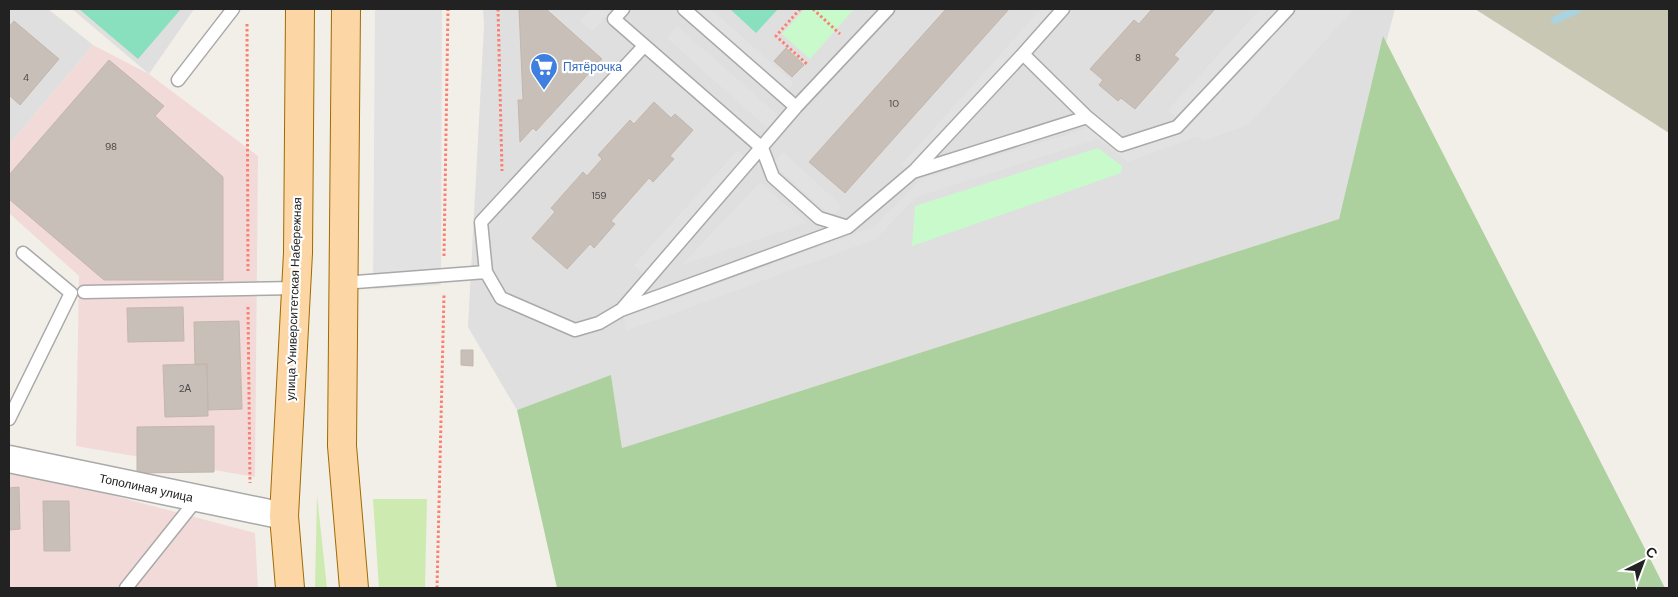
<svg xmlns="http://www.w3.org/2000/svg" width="1678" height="597" font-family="'DM Sans',sans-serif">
	<rect width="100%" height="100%" fill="#f2efe9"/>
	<path fill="#e0dfdf" d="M9,9H48L93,45L9,145Z
		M72,9H194L149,74Z
		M483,9H1395L1339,219L622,448L611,376L517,410L468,327L484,26Z"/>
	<path fill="#f2dad9" d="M93,45L149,74L258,156L255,477L76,446L79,276L9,213V145Z
		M9,468L255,533L258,588H9Z"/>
	<path fill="#c7c7b4" d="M1475,9H1669V133Z"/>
	<path fill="#cdebb0" d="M317,495L327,588H315Z
		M373,499H427L425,588H379Z"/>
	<path fill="#add19e" d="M1383,36L1665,588H557L517,410L611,375L622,448L1339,219Z"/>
	<path fill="#c8facc" d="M805,9H854L810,59L782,34Z
		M1098,148L1122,166L1121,173L912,246L915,206Z"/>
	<path fill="#88e0be" d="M79,9H181L138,59Z
		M730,9H778L756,33Z"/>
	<path fill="#e2e2e2" d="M375,9H442L441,285L373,289Z
		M591,9H613L592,31L580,21Z
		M690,9H711L794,83L784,94Z
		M1041,9H1059L911,174L901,165Z
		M1260,9H1354L1248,125L1204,141L1198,136L1128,162L1098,139L916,197L876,239L626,331L623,318L874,227L921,179L1099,125L1127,146L1185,125L1168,110Z
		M677,26L778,115L767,128L667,38Z
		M738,150L748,160L645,275L634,265Z
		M783,152L842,206L832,217L772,163Z
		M760,182L807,223L682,265Z"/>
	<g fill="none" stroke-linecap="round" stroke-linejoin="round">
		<path stroke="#aad3df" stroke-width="8" d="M1555,20L1578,9"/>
	</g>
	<path fill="#c7bfb8" stroke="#c4b6ab" d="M519,9H546L602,59L536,131L533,128L520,142L518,100H523Z
		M946,9H1009L845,193L809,162Z
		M1152,9H1215L1174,55L1179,59L1135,109L1121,98L1118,101L1099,85L1103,80L1090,69L1134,20L1139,24Z
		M14,21L59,59L20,105L9,95V27Z
		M786,48L804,65L792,77L774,61Z
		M109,60L164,106L155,116L223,177V280H104L9,199V175Z
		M654,102L671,118L675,114L693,130L670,156L674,159L653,182L649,178L611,221L615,224L594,248L590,244L567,269L532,238L555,212L551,208L583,172L587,176L602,159L598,155L630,120L634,124Z
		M183,307L184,341L128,342L127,308Z
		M239,321L242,409L208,410L207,364L195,365L194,322Z
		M461,350H473V366L461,365Z
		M207,364L208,416L165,417L163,365Z
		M214,426V472L137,473V427Z
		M19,487L20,529L9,530V488Z
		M43,501H69L70,551H44Z"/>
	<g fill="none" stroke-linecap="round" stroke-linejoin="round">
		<defs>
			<path id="service" d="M623,9L614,19L762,148L773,177L819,218L848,227
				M684,9L796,107
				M1023,54L1087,117
				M178,80L233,9
				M916,171L1087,117L1121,145L1177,127L1288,9
				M486,272L481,222L644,46
				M343,283L486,272L501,298L575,330L599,323L621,310L848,227L914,171L1023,54L1063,9
				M84,292L296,288
				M623,308L796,107L888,9
				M9,419L71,293L23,253
				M126,588L197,499"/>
			<path id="minor" d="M9,459L284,516"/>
			<path id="primary" d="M346,9L342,446L354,588
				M290,588L284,516L298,253L300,9"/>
		</defs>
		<use href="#service" stroke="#a9a9a9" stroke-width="15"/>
		<use href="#minor" stroke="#a9a9a9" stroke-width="29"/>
		<use href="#primary" stroke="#a06b00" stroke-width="30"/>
		<path stroke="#fa8072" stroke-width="3" stroke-dasharray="2.5 2.5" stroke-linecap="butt" d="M498,9L502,171
			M800,9L776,36L808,65
			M813,9L840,34
			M247,24L248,271
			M444,256L448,9
			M248,307L250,483
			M437,588L444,294"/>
		<use href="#service" stroke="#fff" stroke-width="12"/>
		<use href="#minor" stroke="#fff" stroke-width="26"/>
		<use href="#primary" stroke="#fcd6a4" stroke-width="28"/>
	</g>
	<defs>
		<symbol id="supermarket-pin" viewBox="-11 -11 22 30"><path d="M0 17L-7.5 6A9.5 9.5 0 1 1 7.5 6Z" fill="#3f7fe0" stroke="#fff"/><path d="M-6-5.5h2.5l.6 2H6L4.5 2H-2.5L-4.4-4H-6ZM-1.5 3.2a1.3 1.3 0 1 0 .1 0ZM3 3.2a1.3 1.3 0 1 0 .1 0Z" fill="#fff"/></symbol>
	</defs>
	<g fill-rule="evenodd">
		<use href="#supermarket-pin" x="528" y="51" width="32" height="43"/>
	</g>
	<g text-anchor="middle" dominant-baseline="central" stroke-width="4.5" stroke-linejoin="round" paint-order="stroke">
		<g font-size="10" fill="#4b4948">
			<text x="1138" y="57">8</text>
			<text x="26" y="77">4</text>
			<text x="894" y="103">10</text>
			<text x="111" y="146">98</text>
			<text x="599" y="195">159</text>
			<text x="185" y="388">2А</text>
		</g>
		<g font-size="12" fill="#366cbe" stroke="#fff" text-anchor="start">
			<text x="563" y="67">Пятёрочка</text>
		</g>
		<g font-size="12" fill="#222" stroke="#fff">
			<text transform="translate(294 299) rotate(-88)">улица Университетская Набережная</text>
			<text transform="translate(146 488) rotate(12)">Тополиная улица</text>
		</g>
	</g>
	<rect width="1678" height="597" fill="none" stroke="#222222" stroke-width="20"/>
	<g transform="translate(1643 562) rotate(42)" stroke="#ffffff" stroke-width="4" paint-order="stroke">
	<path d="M0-4L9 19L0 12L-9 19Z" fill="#222222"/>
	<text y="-8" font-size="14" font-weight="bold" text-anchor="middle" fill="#222222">С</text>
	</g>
</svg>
